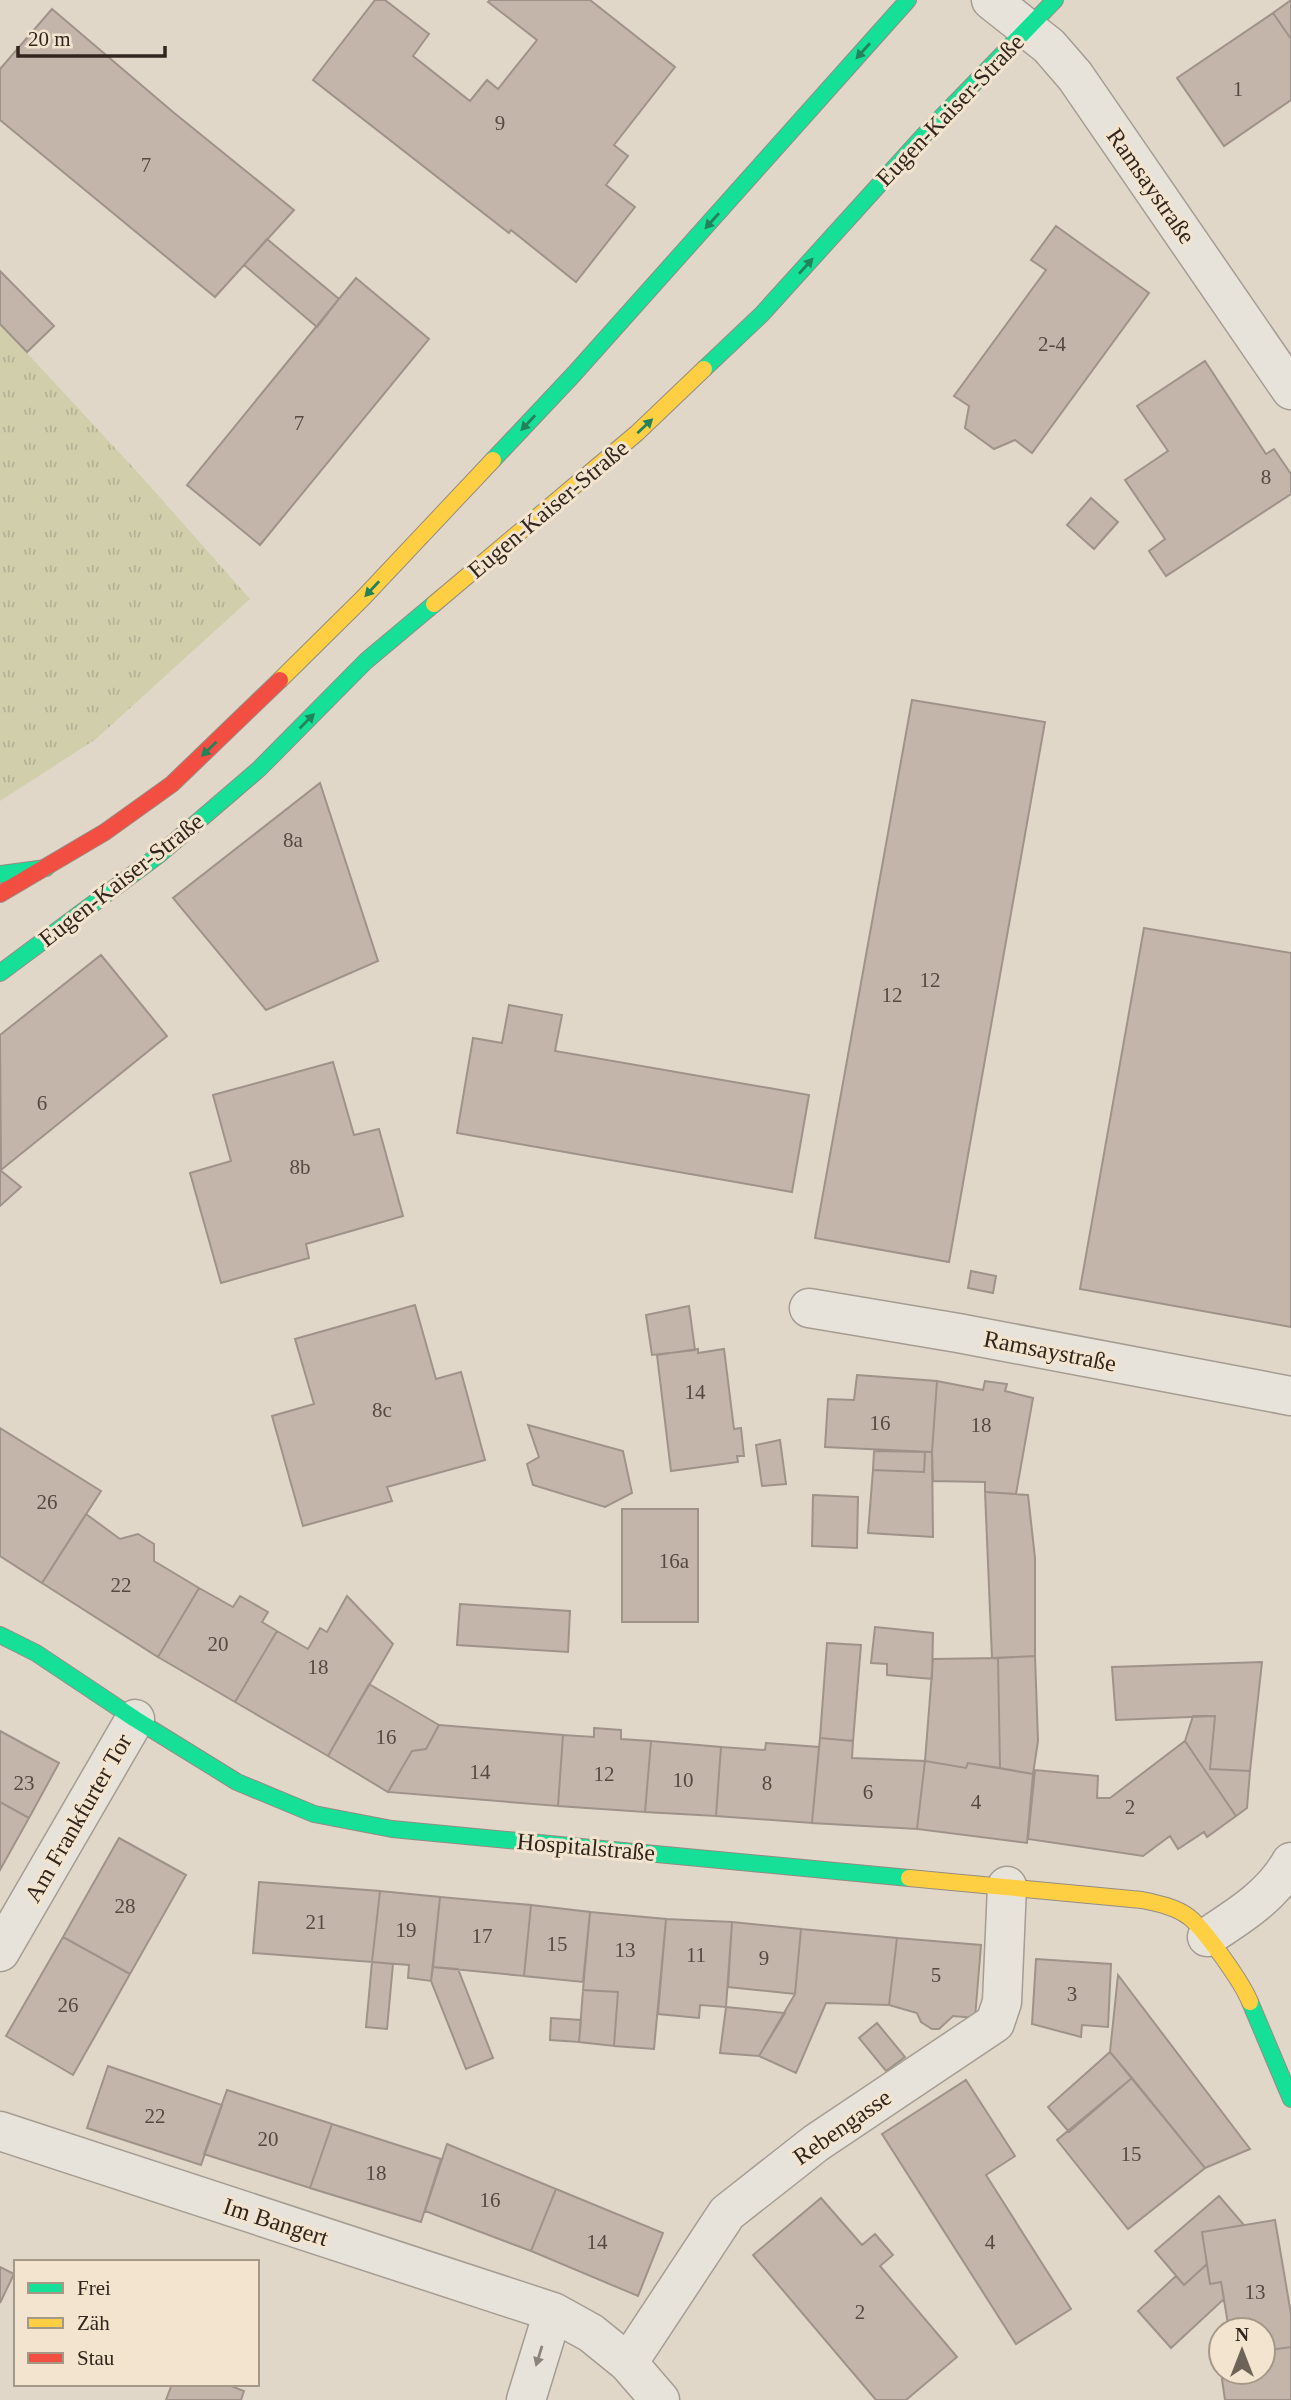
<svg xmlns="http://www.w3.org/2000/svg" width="1291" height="2400" font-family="'Times New Roman',serif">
	<defs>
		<pattern id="grass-tufts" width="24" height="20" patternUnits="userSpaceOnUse" patternTransform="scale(1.75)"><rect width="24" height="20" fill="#d1ceac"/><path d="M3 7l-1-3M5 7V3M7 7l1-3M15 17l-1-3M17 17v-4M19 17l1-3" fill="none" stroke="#b4b194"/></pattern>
	</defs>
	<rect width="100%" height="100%" fill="#e0d7c9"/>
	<path fill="url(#grass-tufts)" d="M0,324L140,475L250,599L96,739L0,801Z"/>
	<path fill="#c3b5aa" stroke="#9f9389" stroke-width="2" d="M375,0H385L429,34L413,56L470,101L487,80L498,89L537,40L488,2L490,0H590L675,67L614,145L628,156L606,185L635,207L576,282L511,230L509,233L313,80Z
		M1291,0V39L1273,13Z
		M52,9L173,112L294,210L215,297L0,120V69Z
		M1273,13L1291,39V100L1224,146L1177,78Z
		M1056,226L1149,293L1032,453L1015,440L994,449L965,428L969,406L954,396L1046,270L1031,260Z
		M267,239L339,299L317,327L244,265Z
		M0,271L54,326L27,352L0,324Z
		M356,278L429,339L260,545L187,485Z
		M1205,361L1266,454L1274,449L1291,474V494L1166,576L1149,551L1165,539L1125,480L1168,451L1137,406Z
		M1091,498L1118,522L1094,549L1067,525Z
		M912,700L1045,722L949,1262L815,1238Z
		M320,783L378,961L266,1010L173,898Z
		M1144,928L1291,953V1327L1080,1289Z
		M101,955L167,1036L1,1170L0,1035Z
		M509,1005L562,1015L555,1051L809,1095L792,1192L457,1133L473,1038L502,1043Z
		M333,1062L354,1135L379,1129L403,1216L306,1244L309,1258L221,1283L190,1173L231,1161L213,1095Z
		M0,1170L21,1187L0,1206Z
		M971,1271L996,1276L993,1293L968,1288Z
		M415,1305L436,1379L461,1372L485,1460L387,1487L392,1501L303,1526L272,1416L314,1404L295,1339Z
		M689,1306L695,1350L652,1355L646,1315Z
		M698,1349V1353L724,1349L734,1429L741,1428L744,1456H737L738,1462L671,1471L657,1355Z
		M857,1375L937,1381L932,1452L825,1447L828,1399L854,1400Z
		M937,1381L983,1390L985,1381L1007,1384L1005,1391L1033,1398L1016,1494L985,1492V1482L933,1481L932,1452Z
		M528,1425L623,1451L632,1493L605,1507L533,1485L527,1464L539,1457Z
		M0,1428L101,1491L42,1583L0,1556Z
		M780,1440L786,1484L762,1486L756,1445Z
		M874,1451L925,1452L924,1472L873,1470Z
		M925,1452H932L933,1537L868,1533L873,1470L924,1472Z
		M985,1492L1028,1495L1035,1558V1656L992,1658Z
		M813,1495L858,1497L857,1548L812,1546Z
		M622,1509H698V1622H622Z
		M86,1514L120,1539L138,1534L154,1544V1561L199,1588L158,1657L42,1583Z
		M199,1588L233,1607L240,1596L268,1612L262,1622L277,1631L235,1702L158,1657Z
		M347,1596L393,1644L328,1756L235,1702L277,1631L308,1649L320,1628L327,1632Z
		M460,1604L570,1611L568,1652L457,1645Z
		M875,1627L933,1633L932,1679L887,1675V1664L871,1663Z
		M827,1643L861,1645L853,1741L820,1738Z
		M1035,1656L1038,1741L1033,1774L1000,1768L998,1658Z
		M998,1658L1000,1768L968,1763L966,1768L925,1761L933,1659Z
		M1262,1662L1250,1771L1210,1769L1215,1716L1116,1720L1112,1667Z
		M369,1684L439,1725L426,1749L412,1751L388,1792L328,1756Z
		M1193,1716H1215L1210,1769L1250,1771L1247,1808L1236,1816L1185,1741Z
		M439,1725L563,1735L558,1806L388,1792L412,1751L426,1749Z
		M594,1728L621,1730V1739L651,1741L645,1812L558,1806L563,1735L594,1737Z
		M0,1731L59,1763L29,1818L0,1802Z
		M820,1738L853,1741L852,1758L925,1761L917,1829L812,1823Z
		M651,1741L721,1747L716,1816L645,1812Z
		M1185,1741L1236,1816L1207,1837L1204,1832L1178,1849L1170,1836L1143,1856L1028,1839L1035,1770L1098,1776L1097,1798H1110Z
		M766,1743L819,1747L812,1823L716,1816L721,1747L765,1750Z
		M925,1761L966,1768L968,1763L1033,1774L1027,1843L917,1829Z
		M0,1802L29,1818L0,1870Z
		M119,1838L186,1875L130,1974L63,1937Z
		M259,1882L380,1891L372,1962L253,1953Z
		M380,1891L440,1897L431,1981L408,1978L409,1965L372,1962Z
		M440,1897L531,1905L524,1976L433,1967Z
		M531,1905L590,1912L583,1982L524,1976Z
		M590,1912L666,1919L654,2049L614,2046L618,1992L583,1990Z
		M666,1919L732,1922L726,2007L700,2005L699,2018L658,2014Z
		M732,1922L801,1929L795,1994L728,1987Z
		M801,1929L897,1938L889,2005L826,2003L796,2073L759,2056L795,1994Z
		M63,1937L130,1974L73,2075L6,2036Z
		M897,1938L981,1945L975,2018L953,2016L939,2029H932L921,2022L917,2013L889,2005Z
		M1036,1959L1111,1964L1108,2027L1082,2025L1081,2037L1032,2024Z
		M372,1962L393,1964L387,2029L366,2027Z
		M433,1967L458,1969L493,2058L466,2069L431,1981Z
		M1118,1975L1250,2149L1205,2168L1110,2052Z
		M583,1990L618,1992L614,2046L579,2042Z
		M726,2007L785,2013L759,2056L720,2053Z
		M551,2018L581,2020L579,2042L550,2040Z
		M877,2023L905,2057L886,2071L859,2038Z
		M1110,2052L1132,2078L1069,2132L1048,2107Z
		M108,2066L222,2105L201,2165L87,2128Z
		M1132,2078L1205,2168L1128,2229L1057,2140Z
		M966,2080L1015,2156L986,2175L1071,2309L1016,2344L882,2134Z
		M227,2090L332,2124L310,2188L204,2154Z
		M332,2124L441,2159L421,2222L310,2188Z
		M447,2144L556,2189L531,2251L425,2211Z
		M556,2189L663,2233L638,2296L531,2251Z
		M1219,2196L1244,2225L1202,2232L1207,2264L1184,2285L1155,2251Z
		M821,2198L862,2245L875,2234L893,2255L880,2266L957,2357L906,2400H876L753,2255Z
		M1275,2220L1291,2314V2347L1263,2351V2330H1229L1221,2282L1210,2284L1202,2232Z
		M1207,2264L1210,2284L1221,2282L1224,2299L1171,2348L1138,2311L1176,2276L1184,2285Z
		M0,2267L14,2274L0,2303Z
		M1291,2347V2400H1225L1221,2372H1263V2351Z
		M172,2384H226L244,2391L241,2400H166Z"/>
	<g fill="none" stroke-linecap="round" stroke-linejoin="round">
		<defs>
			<path id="street" d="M991,0L1049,46L1075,76L1291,390
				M809,1308L958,1333L1291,1396
				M1207,1937C1239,1916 1272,1896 1291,1862
				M0,1952L135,1719
				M0,2131L553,2312L591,2333L628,2363L660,2400
				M628,2363L727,2213L816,2143L995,2023L1002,2002L1007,1886
				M526,2400L553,2312"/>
			<path id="fast" d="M704,369L762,314L924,135L1055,0
				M493,460L574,374L908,0
				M0,874L46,868
				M0,973L160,854L259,769L366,661L434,604
				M0,1635L36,1653L135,1719L237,1782L314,1814L392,1829L909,1878
				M1250,2002L1291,2099"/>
			<path id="slow" d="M434,604L637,433L704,369
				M280,680L363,598L493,460
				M909,1878L1142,1900C1157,1903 1176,1907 1189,1917C1205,1930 1242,1982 1250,2002"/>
			<path id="jam" d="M0,894L105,832L172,784L280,680"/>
		</defs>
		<use href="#street" stroke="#a59c93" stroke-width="41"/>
		<use href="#fast" stroke="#948c83" stroke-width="18"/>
		<use href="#slow" stroke="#948c83" stroke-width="18"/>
		<use href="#jam" stroke="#948c83" stroke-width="18"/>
		<use href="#street" stroke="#e8e3da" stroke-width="38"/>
		<use href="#fast" stroke="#16e098" stroke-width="16"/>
		<use href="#slow" stroke="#ffcf43" stroke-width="16"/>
		<use href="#jam" stroke="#f24e42" stroke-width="16"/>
	</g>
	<defs><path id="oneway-solid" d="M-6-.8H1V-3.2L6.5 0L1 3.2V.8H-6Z" transform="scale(1.75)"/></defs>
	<g fill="#24825a">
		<use href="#oneway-solid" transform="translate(863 51) rotate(132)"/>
		<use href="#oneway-solid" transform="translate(712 221) rotate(132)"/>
		<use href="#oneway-solid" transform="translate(806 266) rotate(-48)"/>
		<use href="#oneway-solid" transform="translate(528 423) rotate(133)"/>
		<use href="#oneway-solid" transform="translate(645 426) rotate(-43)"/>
		<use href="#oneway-solid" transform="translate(372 589) rotate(133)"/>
		<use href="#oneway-solid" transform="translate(307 721) rotate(-45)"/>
		<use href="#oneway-solid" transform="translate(209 749) rotate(136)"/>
	</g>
	<use fill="#8c847c" href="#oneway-solid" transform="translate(539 2356) rotate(107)"/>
	<g text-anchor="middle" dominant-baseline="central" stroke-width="6" stroke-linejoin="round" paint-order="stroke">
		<g font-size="21" fill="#564940">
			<text x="1238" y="89">1</text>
			<text x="500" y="123">9</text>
			<text x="146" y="165">7</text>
			<text x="1052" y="344">2-4</text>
			<text x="299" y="423">7</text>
			<text x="1266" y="477">8</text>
			<text x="293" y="840">8a</text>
			<text x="930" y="980">12</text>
			<text x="892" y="995">12</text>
			<text x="42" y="1103">6</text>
			<text x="300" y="1167">8b</text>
			<text x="695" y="1392">14</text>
			<text x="382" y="1410">8c</text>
			<text x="880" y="1423">16</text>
			<text x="981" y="1425">18</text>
			<text x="47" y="1502">26</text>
			<text x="674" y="1561">16a</text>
			<text x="121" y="1585">22</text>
			<text x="218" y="1644">20</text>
			<text x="318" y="1667">18</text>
			<text x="386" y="1737">16</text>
			<text x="480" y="1772">14</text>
			<text x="604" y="1774">12</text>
			<text x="683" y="1780">10</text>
			<text x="24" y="1783">23</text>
			<text x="767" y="1783">8</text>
			<text x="868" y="1792">6</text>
			<text x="976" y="1802">4</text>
			<text x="1130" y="1807">2</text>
			<text x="125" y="1906">28</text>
			<text x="316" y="1922">21</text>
			<text x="406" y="1930">19</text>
			<text x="482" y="1936">17</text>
			<text x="557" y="1944">15</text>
			<text x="625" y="1950">13</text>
			<text x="696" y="1955">11</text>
			<text x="764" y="1958">9</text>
			<text x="936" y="1975">5</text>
			<text x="1072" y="1994">3</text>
			<text x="68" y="2005">26</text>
			<text x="155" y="2116">22</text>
			<text x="268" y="2139">20</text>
			<text x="1131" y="2154">15</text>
			<text x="376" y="2173">18</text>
			<text x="490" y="2200">16</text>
			<text x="597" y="2242">14</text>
			<text x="990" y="2242">4</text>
			<text x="1255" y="2292">13</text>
			<text x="860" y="2312">2</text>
		</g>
		<g font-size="24" fill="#31251d" stroke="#f2e4ce">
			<text transform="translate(950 110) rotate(-46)">Eugen-Kaiser-Straße</text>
			<text transform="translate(1151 186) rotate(55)">Ramsaystraße</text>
			<text transform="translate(548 509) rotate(-40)">Eugen-Kaiser-Straße</text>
			<text transform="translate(121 880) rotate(-38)">Eugen-Kaiser-Straße</text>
			<text transform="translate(1050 1351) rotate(11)">Ramsaystraße</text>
			<text transform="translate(78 1818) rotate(-60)">Am Frankfurter Tor</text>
			<text transform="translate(586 1847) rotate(5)">Hospitalstraße</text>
			<text transform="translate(842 2127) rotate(-35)">Rebengasse</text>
			<text transform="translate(276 2222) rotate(18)">Im Bangert</text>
		</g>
	</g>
	<rect x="14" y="2260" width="245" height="126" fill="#f2e4ce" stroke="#a59887" stroke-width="2"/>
	<rect x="28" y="2283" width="35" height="10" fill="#16e098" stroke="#a59887" stroke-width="2"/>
	<text x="77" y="2295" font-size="21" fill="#31251d">Frei</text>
	<rect x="28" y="2318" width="35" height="10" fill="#ffcf43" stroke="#a59887" stroke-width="2"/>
	<text x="77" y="2330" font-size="21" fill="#31251d">Zäh</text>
	<rect x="28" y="2353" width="35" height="10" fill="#f24e42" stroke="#a59887" stroke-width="2"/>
	<text x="77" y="2365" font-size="21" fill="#31251d">Stau</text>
	<g transform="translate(1242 2351)"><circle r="33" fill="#f2e4ce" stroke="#a59887" stroke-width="2"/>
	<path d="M0-5L12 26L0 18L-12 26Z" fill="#6e6359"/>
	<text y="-10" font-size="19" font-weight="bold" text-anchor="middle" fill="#31251d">N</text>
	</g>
	<path d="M18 46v10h147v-10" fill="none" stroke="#31251d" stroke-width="3.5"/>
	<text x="28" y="46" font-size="21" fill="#31251d" stroke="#f2e4ce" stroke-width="5" paint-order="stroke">20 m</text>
</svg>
